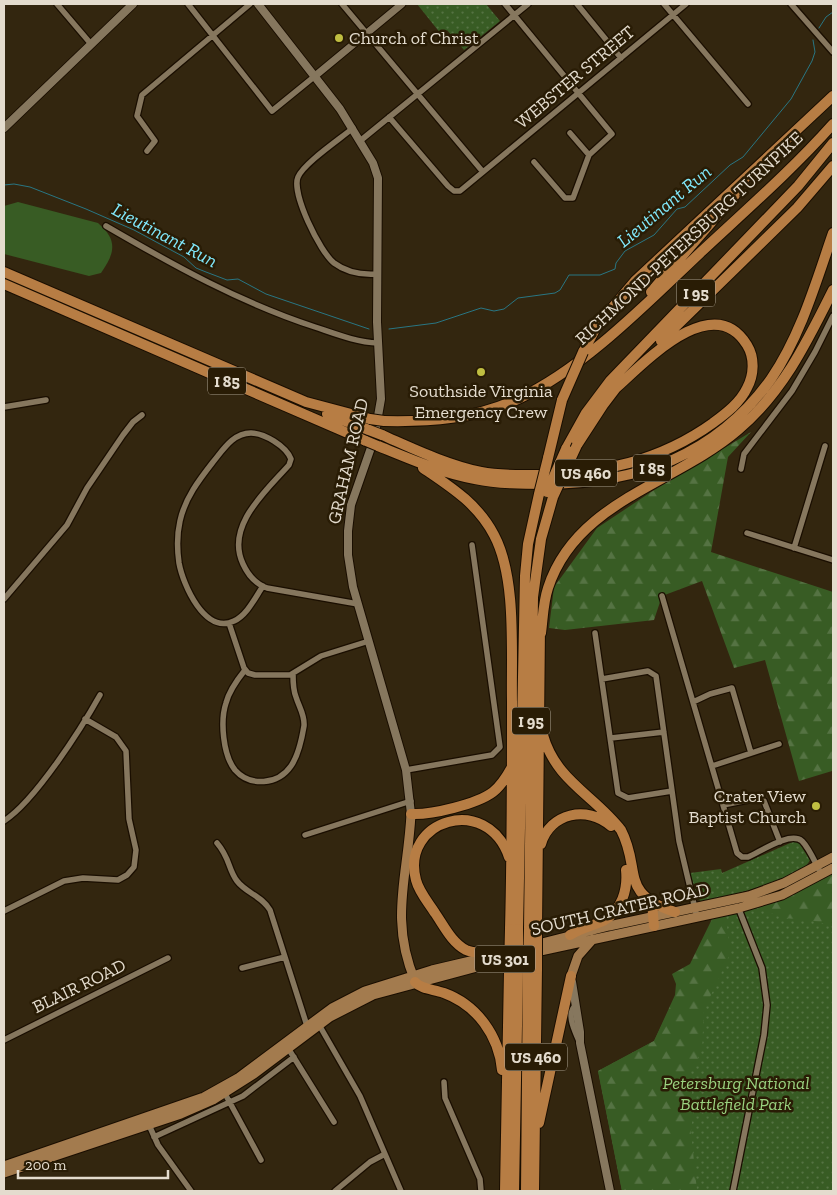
<svg xmlns="http://www.w3.org/2000/svg" width="837" height="1195" font-family="'Zilla Slab',serif">
	<defs>
		<pattern id="grass-dots" width="8" height="8" patternUnits="userSpaceOnUse" patternTransform="scale(1.25)"><rect width="8" height="8" fill="#385c24"/><path d="M2 2h.1M6 6h.1" fill="none" stroke="#557343" stroke-width="1.8" stroke-linecap="round"/></pattern>
		<pattern id="forest-firs" width="22" height="20" patternUnits="userSpaceOnUse" patternTransform="scale(1.25)"><rect width="22" height="20" fill="#385c24"/><path d="M5 1l3.5 6h-7zM16 11l3.5 6h-7z" fill="#557343"/></pattern>
	</defs>
	<rect width="100%" height="100%" fill="#33260f"/>
	<path fill="url(#grass-dots)" d="M417,4H486L500,21L464,50L447,30L441,34Z
		M797,840L810,860C801,880 724,897 702,902L698,899L690,873L721,869L722,873Z
		M833,873V1191H622L598,1071L654,1041L713,919L771,903Z"/>
	<path fill="url(#forest-firs)" d="M751,432L728,457L711,552L833,592L832,771L799,781L765,660L734,668L702,581L662,596L654,620L565,630L549,628L554,587L597,528L651,492Z
		M833,873V928C827,925 821,922 814,921C794,917 778,922 762,906L793,895Z
		M726,916L730,954L704,1010L702,1050L691,1071L693,1113L691,1132L697,1191H622L598,1071L654,1041L675,995L676,984L672,974L690,964L712,919Z"/>
	<path fill="#385c24" d="M18,202L98,223C118,240 115,253 101,273L89,276L4,254V206Z"/>
	<g fill="none" stroke-linecap="round" stroke-linejoin="round">
		<path stroke="#297683" stroke-width="1" d="M819,28L826,17L833,12
			M4,185L14,184L30,187L86,209L134,230L184,257L196,268L206,272L227,280L238,279L266,294L369,329
			M389,329L436,323L481,308L494,311L504,309L518,298L555,293L560,290L569,275H600L615,269L616,263L625,251L654,235L677,209L685,207L730,165L743,157L791,99L812,61L815,52L813,40"/>
		<defs>
			<path id="minor" d="M57,4L91,44
				M188,4L272,111L315,76
				M342,4L483,172
				M505,4L612,134L589,155
				M577,4L621,58
				M664,4L748,104
				M791,4L833,52
				M389,117L448,186L454,191H460L686,4
				M353,128C340,139 304,163 298,177C291,193 320,252 334,263C346,272 362,275 377,274
				M360,141L528,4
				M147,151L155,141L137,116L142,95L250,4
				M534,162L565,198H573L589,155L570,133
				M106,226C173,265 241,303 315,327C336,334 356,342 378,343
				M4,407L46,400
				M741,469L744,454L792,391L815,352L833,316
				M747,533L833,560
				M794,548L825,446
				M263,586C255,598 247,615 234,621C205,635 183,585 179,563C177,549 177,534 180,521C185,498 199,480 213,462C223,450 233,433 251,433C264,433 286,446 291,459L289,465C266,491 225,526 243,564C248,575 256,584 267,588L358,604
				M662,596L737,853L742,857H748C760,852 790,831 802,841C810,849 816,865 822,875
				M4,599L67,525L87,488L123,435L133,422L142,415
				M229,623L244,668L248,673L255,675H290L321,656L369,641
				M595,633L618,793L628,798L672,791
				M245,670C237,680 229,691 226,703C220,721 223,755 235,770C250,787 278,785 291,766C298,756 302,738 304,726C305,715 299,707 296,697C293,690 293,682 293,674
				M602,679L648,671L656,676L679,841L697,917
				M693,702L710,694L732,688L751,753
				M611,738L664,732
				M712,766L779,744
				M406,770L492,755L500,747L472,545
				M723,805L758,798L764,801L780,842
				M4,821C35,801 81,729 100,695
				M305,835L411,801
				M217,843C230,858 228,869 237,881C246,893 262,896 270,910L308,1029
				M4,911L64,881L83,878L118,880L127,875L134,867L136,850L129,819L126,751L116,737L85,719
				M242,968L285,957
				M575,1006C566,1015 575,1031 579,1041
				M318,1023L360,1096L401,1191
				M4,1040L168,958
				M288,1048L334,1122
				M444,1082L445,1098L480,1179L481,1191
				M223,1090L261,1160
				M149,1125L158,1145L191,1191
				M154,1137L243,1096L294,1057
				M335,1191L370,1162L385,1154
				M733,1191L764,1035L767,1005L762,968L738,907"/>
			<path id="tertiary" d="M315,76L402,4"/>
			<path id="secondary" d="M258,4L340,109L373,163L378,178L377,322L381,399L374,439L351,505L348,531V555L353,587L406,770L411,814
				M4,128L133,4
				M572,982L580,1032V1043L610,1191"/>
			<path id="primary" d="M411,814C408,876 389,919 415,981
				M530,946L609,926L749,896L784,883L833,857
				M531,953L739,908L782,895L833,868
				M571,976L578,956L593,939
				M4,1166L204,1097L238,1078L332,1008L365,991L432,970L496,955
				M4,1173L181,1114L213,1100L254,1074L330,1017L373,995L514,957"/>
			<path id="motorway" d="M4,272L306,402L370,419
				M4,284L366,441
				M651,292L735,195
				M661,341L797,208L833,166
				M583,352L597,326L635,281L833,96
				M327,414L369,430
				M384,421C430,422 475,419 518,399C584,368 647,303 700,253C745,211 792,170 833,124
				M382,435C414,449 447,465 481,472C500,476 519,475 538,475C601,474 660,461 713,423C725,414 740,403 747,388C754,375 755,358 747,345C713,289 644,363 616,388
				M577,445L603,405L619,384
				M378,446C410,459 442,473 475,479C499,484 523,484 547,484C638,483 716,456 771,379C801,335 816,282 833,233
				M566,449L586,413L610,381L798,186L833,143
				M548,458L562,400
				M423,468C451,487 478,504 494,535C517,578 511,653 512,702C512,778 512,853 510,929
				M541,633C543,618 543,603 548,588C576,501 675,484 738,430C783,392 807,342 833,290
				M543,735C556,781 594,795 621,830C642,870 618,893 675,912
				M411,814C432,815 477,804 493,792C501,786 507,776 512,767
				M541,844C550,813 587,805 611,826
				M652,903L654,926
				M537,928L540,627
				M518,929L525,576L528,544L539,494
				M529,929L533,597L541,539L553,497
				M570,935C581,928 592,926 603,921C622,911 628,889 626,870
				M504,953C491,949 479,956 466,950C452,943 444,926 435,913C428,902 419,892 416,880C400,820 487,793 509,857
				M415,982C422,990 434,989 444,993C477,1005 499,1036 502,1070
				M539,1123L571,976
				M505,1191L509,971
				M514,1191L518,970
				M526,1191L528,969
				M534,1191L537,969"/>
		</defs>
		<use href="#minor" stroke="#1a0e00" stroke-width="8"/>
		<use href="#tertiary" stroke="#1a0e00" stroke-width="9"/>
		<use href="#secondary" stroke="#1a0e00" stroke-width="10"/>
		<use href="#primary" stroke="#1a0e00" stroke-width="11"/>
		<use href="#motorway" stroke="#1a0e00" stroke-width="12"/>
		<use href="#minor" stroke="#86775e" stroke-width="5.5"/>
		<use href="#tertiary" stroke="#86775e" stroke-width="7"/>
		<use href="#secondary" stroke="#86775e" stroke-width="8"/>
		<use href="#primary" stroke="#a37b4e" stroke-width="9"/>
		<use href="#motorway" stroke="#b77d44" stroke-width="10"/>
		<defs>
			<path id="motorway-bridge" d="M562,400L583,352
				M370,419L384,421
				M369,430L382,435
				M366,441L378,446
				M547,492L566,449
				M539,494L548,458
				M553,497L577,445
				M528,969L529,929
				M537,969V928
				M518,970V929
				M509,971L510,929"/>
		</defs>
		<use href="#motorway-bridge" stroke="#1a0e00" stroke-width="12" stroke-linecap="butt"/>
		<use href="#motorway-bridge" stroke="#b77d44" stroke-width="10"/>
	</g>
	<g fill="#c0be41" stroke="#291c05" stroke-width="2">
		<circle cx="339" cy="38" r="5"/>
		<circle cx="481" cy="372" r="5"/>
		<circle cx="816" cy="806" r="5"/>
	</g>
	<g text-anchor="middle" dominant-baseline="central" stroke-width="5" stroke-linejoin="round" paint-order="stroke">
		<g fill="#291c05" stroke="#aca292" stroke-width="1">
			<rect x="677" y="279.5" width="38" height="27" rx="4"/>
			<rect x="208" y="367.5" width="38" height="27" rx="4"/>
			<rect x="633" y="454.5" width="38" height="27" rx="4"/>
			<rect x="555" y="459.5" width="62" height="27" rx="4"/>
			<rect x="512" y="707.5" width="38" height="27" rx="4"/>
			<rect x="475" y="945.5" width="60" height="27" rx="4"/>
			<rect x="505" y="1043.5" width="62" height="27" rx="4"/>
		</g>
		<g font-size="16" font-weight="bold" fill="#e4dcce">
			<text x="696" y="293">I 95</text>
			<text x="227" y="381">I 85</text>
			<text x="652" y="468">I 85</text>
			<text x="586" y="473">US 460</text>
			<text x="531" y="721">I 95</text>
			<text x="505" y="959">US 301</text>
			<text x="536" y="1057">US 460</text>
		</g>
		<g font-size="18" fill="#e4dcce" stroke="#291c05" text-anchor="start">
			<text x="349" y="38">Church of Christ</text>
			<text x="481" y="391" text-anchor="middle">Southside Virginia<tspan x="481" dy="21">Emergency Crew</tspan></text>
			<text x="806" y="796" text-anchor="end">Crater View<tspan x="806" dy="21">Baptist Church</tspan></text>
		</g>
		<g font-size="18" fill="#e4dcce" stroke="#291c05">
			<text transform="translate(575 77) rotate(-40)">WEBSTER STREET</text>
			<text transform="translate(689 238) rotate(-43)">RICHMOND-PETERSBURG TURNPIKE</text>
			<text transform="translate(348 461) rotate(-77)">GRAHAM ROAD</text>
			<text transform="translate(620 909) rotate(-13)">SOUTH CRATER ROAD</text>
			<text transform="translate(79 986) rotate(-26)">BLAIR ROAD</text>
		</g>
		<g font-size="18" font-style="italic" fill="#9ad27f" stroke="#291c05">
			<text x="736" y="1083">Petersburg National<tspan x="736" dy="21">Battlefield Park</tspan></text>
		</g>
		<g font-size="19" font-style="italic" fill="#81e9fc" stroke="#291c05">
			<text transform="translate(664 206) rotate(-40)">Lieutinant Run</text>
			<text transform="translate(165 235) rotate(28)">Lieutinant Run</text>
		</g>
	</g>
	<rect width="837" height="1195" fill="none" stroke="#e4dcce" stroke-width="10"/>
	<path d="M18 1170v8h150v-8" fill="none" stroke="#e4dcce" stroke-width="2.5"/>
	<text x="25" y="1170" font-size="15" fill="#e4dcce" stroke="#291c05" stroke-width="4" paint-order="stroke">200 m</text>
</svg>
